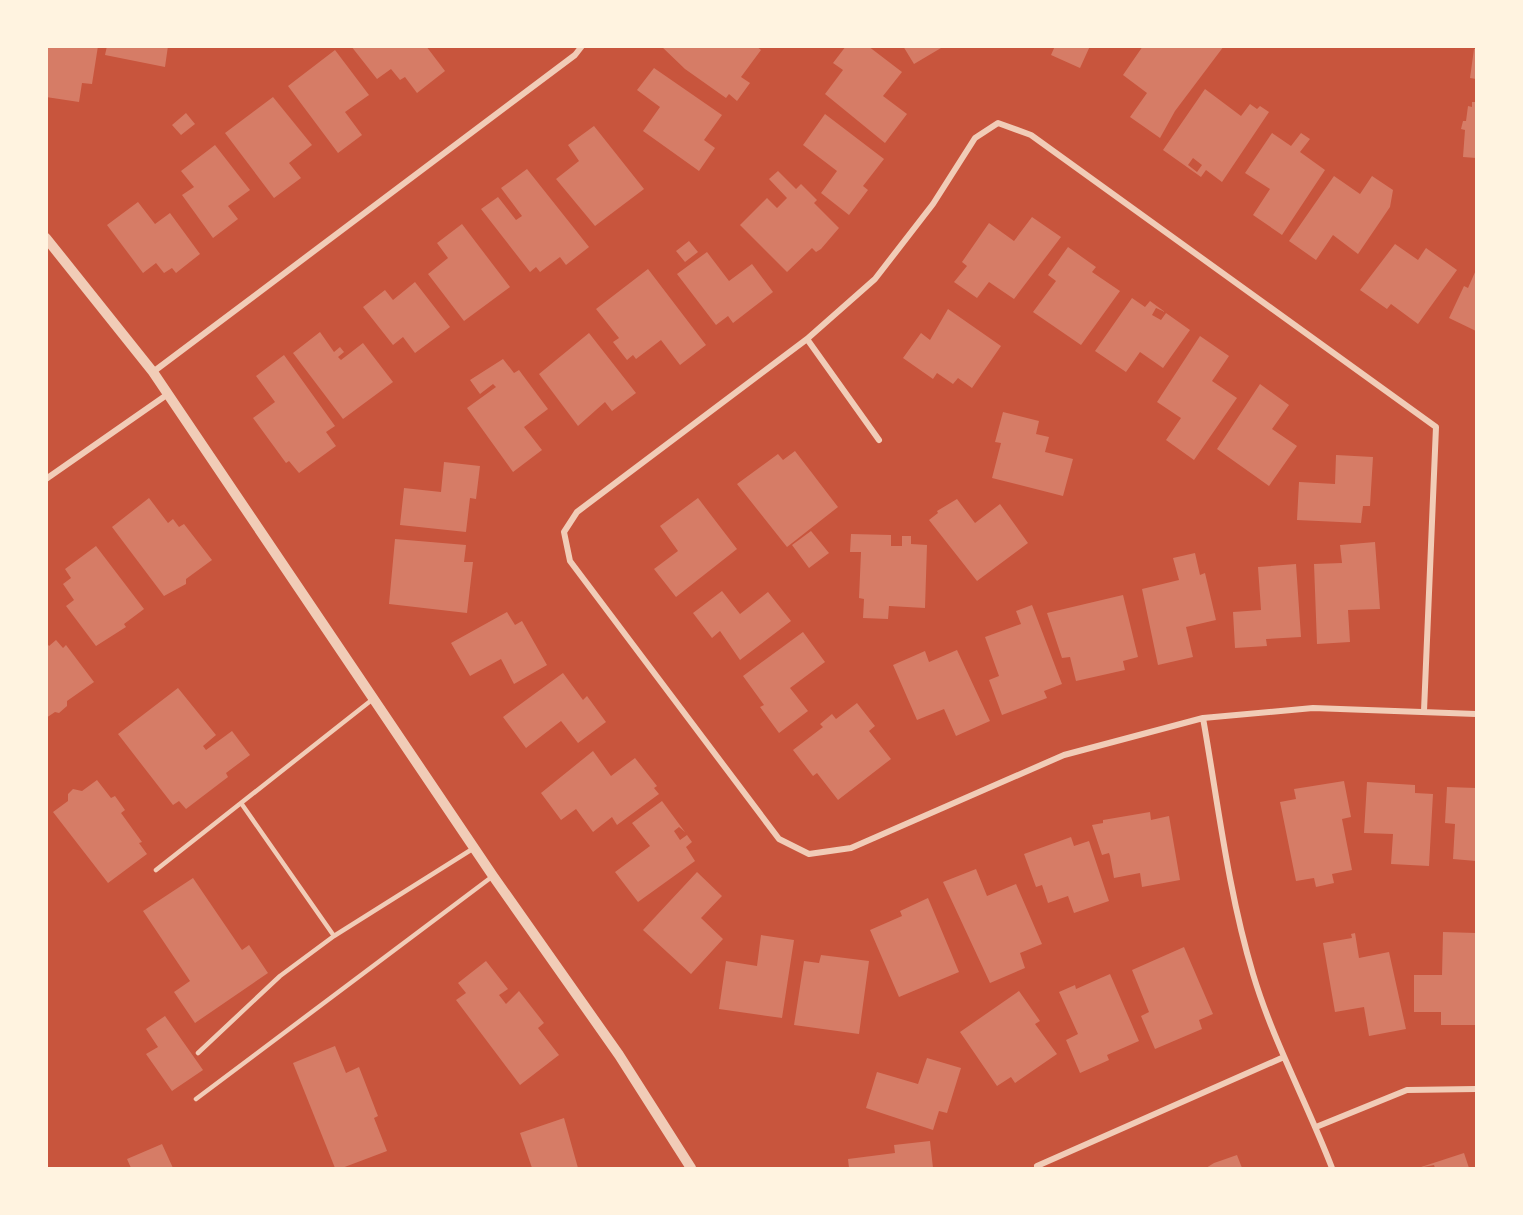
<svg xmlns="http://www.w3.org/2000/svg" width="1523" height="1215" font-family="'Space Grotesk',sans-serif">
	<rect width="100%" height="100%" fill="#c8553d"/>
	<path fill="#d67c66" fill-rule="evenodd" d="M46,46H98L92,84L82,83L79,102L46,97Z
		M107,46H168L165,67L105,55Z
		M351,46H426L445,71L417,93L405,77L400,80L391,69L377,79Z
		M661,46H756L761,50L741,77L750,83L737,101L729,94L726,98L685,69Z
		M846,46H868L902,72L883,96L907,114L885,143L825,94L843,70L833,63Z
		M903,46H940L941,48L914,64Z
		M1055,46H1090L1080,68L1051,55Z
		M1143,46H1224L1175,111L1160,138L1130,117L1147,93L1123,75Z
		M1474,49H1476V79L1470,78Z
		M335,50L369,95L345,112L362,135L338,153L288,86Z
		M654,68L722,115L704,140L715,148L699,171L643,131L660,107L637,90Z
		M1205,89L1241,116L1250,104L1257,109L1260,106L1269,112L1222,182L1206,170L1201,177L1163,150ZM1193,158L1202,165L1197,172L1188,165Z
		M273,97L312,145L289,163L301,178L274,198L225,133Z
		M1472,102H1476V158L1463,157L1465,130L1461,129L1463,121H1466L1468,106L1472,107Z
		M186,113L195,124L181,135L172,125Z
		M825,114L884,159L863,186L868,190L849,215L821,193L837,171L803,145Z
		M594,126L644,189L595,226L556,179L579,161L568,145Z
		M1272,133L1291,146L1301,133L1310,139L1300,152L1325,170L1282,235L1253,215L1270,189L1245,173Z
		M215,145L250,190L228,206L238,219L213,238L182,195L194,187L181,171Z
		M527,169L589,247L566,265L560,257L540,272L536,267L530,272L481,209L498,197L516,220L522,216L501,188Z
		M778,171L796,189L801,184L817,200L814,203L839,228L821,249L816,252L812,248L787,272L740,225L767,198L777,208L787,198L769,179Z
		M1334,176L1360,194L1372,176L1393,190L1390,207L1358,254L1333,235L1316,260L1289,241Z
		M138,202L155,224L170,213L200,254L176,273L172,268L164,273L156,263L143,273L107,225Z
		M1032,217L1061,237L1014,299L989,282L977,298L954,282L967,266L962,262L989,223L1014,241Z
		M462,224L510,287L464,321L428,274L448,258L437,243Z
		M689,241L698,252L685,262L676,251Z
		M1395,244L1418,260L1426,248L1457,270L1418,324L1391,304L1387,309L1360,290Z
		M1068,247L1096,267L1092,272L1120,291L1081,345L1033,312L1056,281L1048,275Z
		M707,252L729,281L752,264L773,292L733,323L728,316L716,325L677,274Z
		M648,269L706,345L680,365L661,340L636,359L633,355L627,360L613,342L619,338L596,309Z
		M1476,270V331L1449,318L1464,286L1468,288Z
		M415,282L450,327L415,353L403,337L393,345L363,307L385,290L393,300Z
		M1132,298L1145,307L1150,301L1165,312L1156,308L1152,315L1161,320L1166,313L1190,330L1163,368L1140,352L1126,372L1095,351Z
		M948,309L1001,346L972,388L958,378L953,384L937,373L933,379L903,358L921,333L930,340Z
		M320,332L334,352L340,347L344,352L338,357L341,360L363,343L393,382L343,419L293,353Z
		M589,333L636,393L612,411L605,402L578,426L539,374Z
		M1200,336L1229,356L1212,381L1237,398L1194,460L1166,440L1181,418L1157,402Z
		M284,355L335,426L326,432L336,446L299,473L289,461L286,463L253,418L275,402L256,376Z
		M503,359L514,373L519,370L548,409L524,427L542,450L513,472L467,408L496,387L493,384L480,394L470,380Z
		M1260,384L1289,405L1272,429L1297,446L1269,486L1217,449Z
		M1003,412L1039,421L1036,434L1049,437L1045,452L1073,459L1063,496L992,478L1001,443L995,442Z
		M795,451L838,507L787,547L737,484L778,454L783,460Z
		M1336,455L1373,457L1370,506H1363L1361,523L1297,520L1299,482L1335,484Z
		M444,462L480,466L476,499L470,498L466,532L400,525L404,488L441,492Z
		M149,498L168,523L173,519L179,527L184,524L212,560L186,579V584L164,596L112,527Z
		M698,498L737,549L676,597L654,569L678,551L660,526Z
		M957,499L975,523L1000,504L1028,543L977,581L929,520L938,513L937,511Z
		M811,531L829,553L809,568L792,545Z
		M851,534L891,535V546H902V536H911V544L927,545L925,608L889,606L888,619L863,618L864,599L859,598L861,552H850Z
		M395,539L466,545L464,562H473L467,613L389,604Z
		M1375,542L1380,609L1348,610L1350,642L1317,644L1314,564L1342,563L1340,545Z
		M96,546L144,609L124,624L126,627L96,646L66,606L74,600L63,584L71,578L65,569Z
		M1195,553L1200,575L1205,573L1216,620L1186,627L1193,657L1158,665L1142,589L1179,580L1173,558Z
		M1296,564L1301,637L1266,639L1267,646L1235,648L1233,612L1261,610L1258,567Z
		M722,591L740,614L768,592L791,621L740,660L720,631L712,638L693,613Z
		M1123,595L1138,657L1123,661L1125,670L1076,681L1070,657L1062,658L1047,613Z
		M1032,605L1062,684L1044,691L1047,698L1002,715L989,680L999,676L985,637L1021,624L1016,611Z
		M507,612L515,625L522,621L547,665L514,684L501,659L470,676L451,643Z
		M803,632L825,662L790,688L808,711L779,733L760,707L764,705L743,676Z
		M56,640L63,648L66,645L94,682L67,701V706L59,713L55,712L46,718V642L49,646Z
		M957,650L990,721L956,736L944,709L917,720L893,665L925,651L929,662Z
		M563,673L583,700L587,696L606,722L578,743L561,721L526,748L503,717Z
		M178,688L216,735L203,746L206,750L232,731L250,755L226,773L228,777L186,809L179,801L173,805L118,734Z
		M857,703L875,726L869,731L891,759L838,800L817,773L813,776L793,750L823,727L820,724L832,714L836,719Z
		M593,751L611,776L635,758L657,786L654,788L659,794L617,825L612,817L593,832L576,809L561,820L541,793Z
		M97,780L111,798L115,796L125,810L121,813L142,842L139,843L147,854L108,883L53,812L68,801V794L73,789L82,791Z
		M1344,781L1351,817L1342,819L1352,870L1332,874L1334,883L1316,887L1314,878L1296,881L1280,802L1296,799L1294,789Z
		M1367,782L1415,785V793L1433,794L1429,866L1391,864L1393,834L1364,833Z
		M1447,787L1476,788V861L1453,859L1455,824L1445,823Z
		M662,801L685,832L679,827L674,831L680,840L687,835L692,842L686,847L695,861L638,902L615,872L650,846L632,823Z
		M1150,812L1151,820L1169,816L1180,880L1142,887L1140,873L1114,878L1110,856L1109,853L1102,855L1092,825L1103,823V820Z
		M1071,837L1074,846L1089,841L1109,901L1074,913L1068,896L1048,903L1042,885L1036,887L1024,854Z
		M976,869L987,896L1016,884L1042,944L1020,953L1025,968L990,983L943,882Z
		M697,872L722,896L701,918L723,939L691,974L643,930Z
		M193,878L242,950L249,945L268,973L195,1023L174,992L190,981L143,911Z
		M928,898L959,972L899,997L870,930L902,916L900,911Z
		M1443,932L1476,933V1025H1441V1012H1414V975H1442Z
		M1355,933L1359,958L1389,952L1406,1029L1369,1036L1364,1007L1335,1012L1323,943L1352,938L1351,934Z
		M761,935L794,940L782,1018L719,1009L726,961L757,966Z
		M1184,947L1213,1014L1199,1020L1202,1029L1155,1049L1141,1016L1149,1012L1132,970Z
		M821,955L869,961L859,1034L794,1025L804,961L819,963Z
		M486,961L508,989L499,995L506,1004L519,991L544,1023L538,1028L559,1055L520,1085L456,1000L466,993L458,983Z
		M1110,974L1139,1041L1107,1055L1109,1060L1080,1073L1066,1040L1078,1034L1059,992L1075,985L1076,989Z
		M1019,991L1040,1021L1035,1024L1057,1054L1015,1083L1011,1077L997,1086L960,1032Z
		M165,1016L203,1070L172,1091L146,1054L158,1047L146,1029Z
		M335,1046L346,1073L359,1067L378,1116L374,1118L387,1151L342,1168H335L293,1063Z
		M927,1058L961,1068L947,1113L939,1111L933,1130L866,1108L877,1072L918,1084Z
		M564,1118L578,1168H532L520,1133Z
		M930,1141L933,1168H849L848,1159L895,1153L894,1145Z
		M162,1144L173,1168H131L127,1159Z
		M1464,1153L1469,1168H1435L1434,1165L1418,1168Z
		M1237,1155L1242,1168H1206L1214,1163Z"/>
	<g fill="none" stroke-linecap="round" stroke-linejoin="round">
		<path stroke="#f1ccb7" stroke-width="4.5" d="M241,803L334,936
			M156,870L373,699
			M198,1053L280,976L334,936L474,848
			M196,1099L493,876"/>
		<path stroke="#f1ccb7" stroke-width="6" d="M807,339L879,440
			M153,372L575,55L582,46
			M46,479L168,394
			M1424,711L1436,427L1031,135L998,123L975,138L933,204L875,279L807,339L577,512L564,532L570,561L779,839L809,854L851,848L1064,755L1203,718L1313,708L1476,714
			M1203,718C1218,803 1228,891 1253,974C1273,1041 1307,1103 1332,1168
			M1316,1127L1407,1090L1476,1089
			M1037,1166L1284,1057"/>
		<path stroke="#f1ccb7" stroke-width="10" d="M46,238L153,372L493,876L619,1055L691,1168"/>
	</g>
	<rect width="1523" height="1215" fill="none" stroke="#fff3e0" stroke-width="96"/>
</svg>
